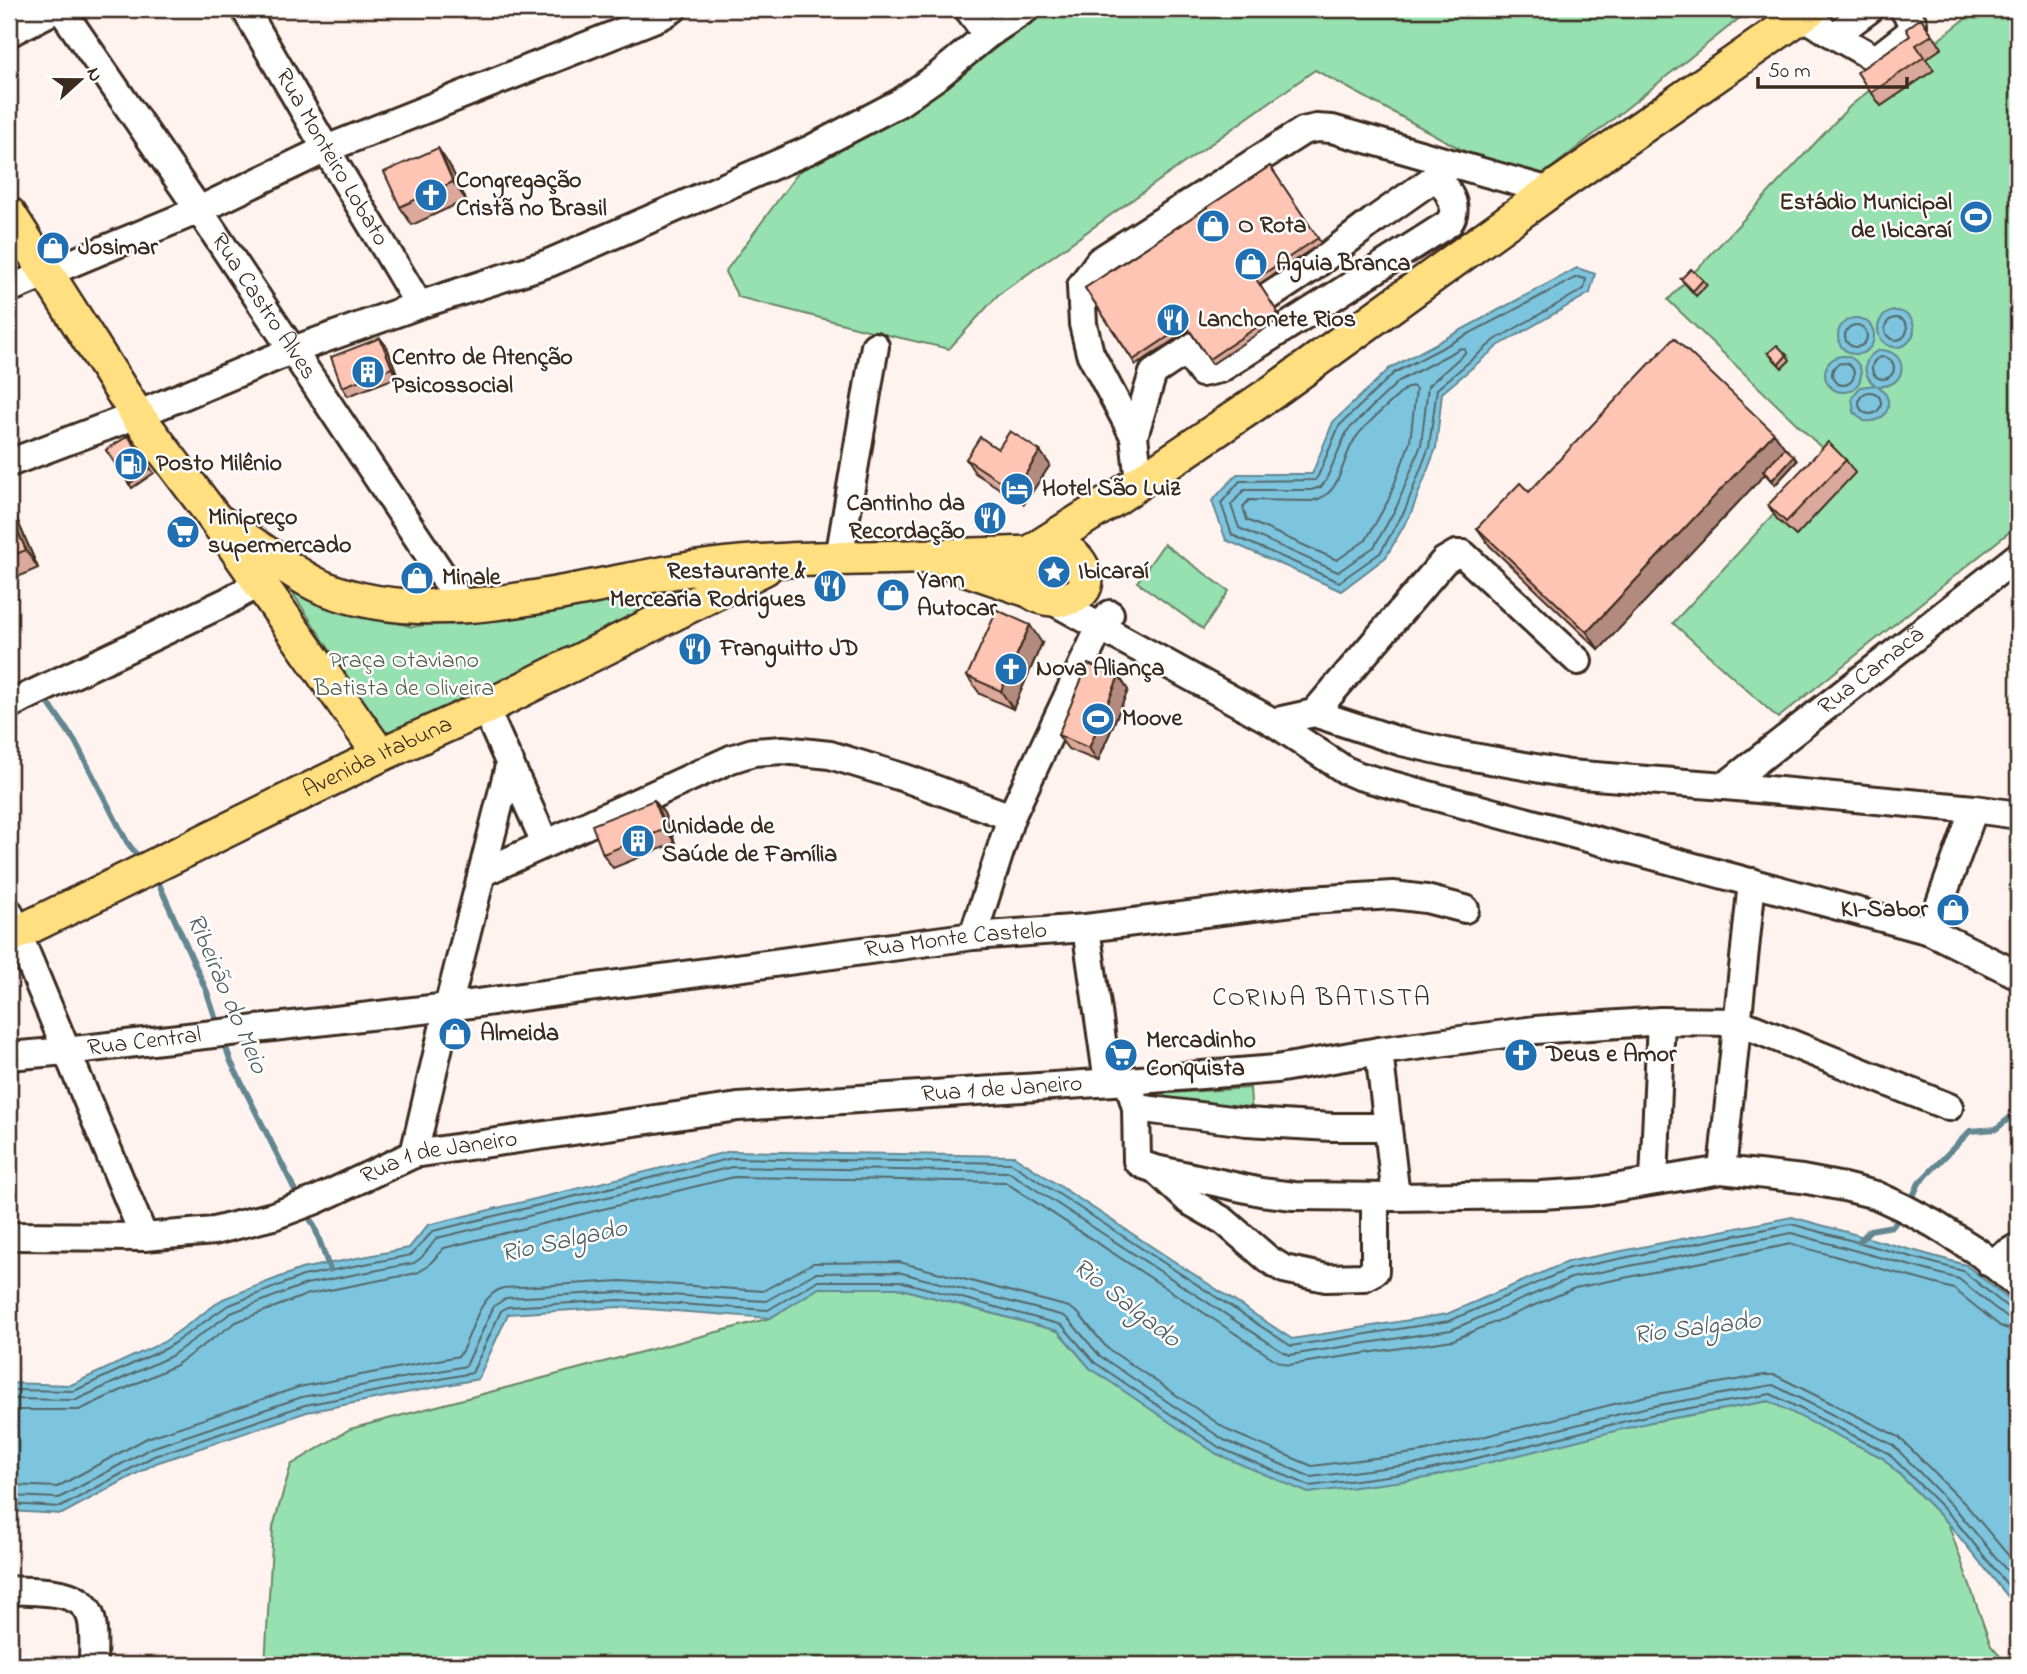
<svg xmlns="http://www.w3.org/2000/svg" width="2027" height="1674" font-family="'Indie Flower',sans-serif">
	<rect width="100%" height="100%" fill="#fff3f0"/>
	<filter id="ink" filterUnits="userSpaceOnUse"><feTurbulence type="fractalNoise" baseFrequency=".0143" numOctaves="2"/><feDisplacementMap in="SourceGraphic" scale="14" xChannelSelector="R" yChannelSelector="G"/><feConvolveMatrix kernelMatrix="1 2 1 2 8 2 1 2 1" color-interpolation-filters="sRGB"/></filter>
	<g filter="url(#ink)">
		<path fill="#97e0af" stroke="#698566" stroke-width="2" d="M1048,9H1751L1529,186L1315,70L998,295L949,349L879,333L738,297L725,272L806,162L944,87Z
			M1978,9H2018V525L1778,718L1673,623L1829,455L1668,300L1849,107L1919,50L1915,43L1931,32L1937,41Z
			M1164,544L1229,591L1203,629L1137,582Z
			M731,572L509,683L385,735L292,592L412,627Z
			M1250,1088L1252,1115L1139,1095Z
			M818,1288H898L1058,1331L1090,1368L1651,1422L1769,1401L1883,1458L1948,1523L1991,1646L2008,1665H265L273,1527L291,1465L350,1429L770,1318Z"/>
		<path fill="#7dc5de" stroke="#638791" stroke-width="2" d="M1577,268L1595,274L1590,293L1498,346L1442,393L1436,448L1411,513L1386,557L1341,591L1226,540L1212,501L1237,474H1312L1333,422L1390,368Z
			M1878 329a18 18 0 1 1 36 0a18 18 0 1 1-36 0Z
			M1838 336a18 18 0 1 1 36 0a18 18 0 1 1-36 0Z
			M1880,350C1910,351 1908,388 1878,386C1897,400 1888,424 1864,421L1854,412L1852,398L1860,387L1875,385C1861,374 1862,357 1880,350Z
			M1825 374a18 18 0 1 1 36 0a18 18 0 1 1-36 0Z
			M731,1151L1014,1156L1292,1339L1447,1314L1567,1262L1792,1217L1966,1265L2018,1307V1609L1948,1523L1883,1458L1769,1401L1651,1422L1427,1478L1308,1493L1217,1454L1090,1368L1058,1331L898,1288H819L770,1318L620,1307L508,1314L478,1379L307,1412L156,1463L62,1514L9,1511V1383L71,1385L164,1342L223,1299L301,1269L409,1248L428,1225Z"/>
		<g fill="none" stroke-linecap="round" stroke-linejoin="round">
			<path stroke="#55686b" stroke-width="2" d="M1577,277L1586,279L1584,289L1495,340L1437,389L1429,447L1405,510L1380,553L1339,582L1232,535L1221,503L1240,481L1315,480L1318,476L1339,426L1394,373Z
				M1885 329a11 11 0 1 1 22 0a11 11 0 1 1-22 0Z
				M1845 336a11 11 0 1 1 22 0a11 11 0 1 1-22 0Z
				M1461,348L1465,349V353L1428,386L1421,445L1397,506L1374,547L1338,572L1239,528L1231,505L1244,490H1311L1321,487L1326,480L1347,431L1399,381Z
				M1872 368a11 11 0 1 1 22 0a11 11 0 1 1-22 0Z
				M1832 374a11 11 0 1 1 22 0a11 11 0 1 1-22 0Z
				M1412,386L1416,389L1410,442L1388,501L1366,540L1337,560L1247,520L1243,507L1249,500L1311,501C1344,496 1340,457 1357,436C1369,420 1390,404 1405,389Z
				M1859 403a11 11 0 1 1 22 0a11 11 0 1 1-22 0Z
				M9,1390L74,1391L167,1348L227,1306L303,1276L411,1255L433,1231L732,1158L1011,1163L1291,1346L1449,1321L1569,1269L1791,1224L1963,1271L2011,1310L2018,1312
				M9,1399L76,1400L171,1356L231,1313L306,1284L414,1263L421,1258L437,1238L732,1167L1009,1172L1283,1352L1290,1355L1451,1330L1571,1278L1791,1233L1959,1279L2006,1317L2018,1321
				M9,1410H79L176,1365L236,1322L309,1294L417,1273L427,1267L444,1248L734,1177L1005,1182L1277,1361L1288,1365L1453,1340L1575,1288L1791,1244L1954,1289L2000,1326L2010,1330L2018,1331
				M9,1485L57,1487L147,1438L299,1387L459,1356C473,1335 476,1297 503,1288L621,1281L763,1291L813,1263L899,1262L1069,1307L1078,1313L1107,1348L1229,1431L1312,1466L1422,1452L1646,1396L1764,1375H1775L1899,1437L1967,1506L2018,1567
				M9,1496L59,1498L151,1448L302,1397L466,1366L494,1306L506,1298L620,1292L766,1301L815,1273L898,1272L1064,1316L1070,1321L1100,1356L1224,1440L1311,1477L1424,1463L1648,1407L1773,1385L1893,1445L1959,1513L2018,1584
				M9,1504L61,1507L154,1456L305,1405L472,1373L501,1311L507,1307L620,1300L768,1310L817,1281H899L1062,1325L1094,1362L1220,1448L1310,1486L1425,1471L1650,1415L1771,1394L1888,1453L1953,1518L2018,1598"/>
			<path stroke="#638791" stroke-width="6" d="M49,704L75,741L127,842L142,862
				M153,876L159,884L207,992L218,1026
				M223,1039L231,1062L300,1200
				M1909,1205L1919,1183L1970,1131L1996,1129L2018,1111
				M305,1209L315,1228L330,1270
				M1859,1242L1870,1230L1893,1226L1902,1213"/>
			<defs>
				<g id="minor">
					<path id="s1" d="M61,9L199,210L463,606"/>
					<path id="s2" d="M245,9L326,149L419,305"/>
					<path d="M968,9L987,35"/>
					<path d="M1801,16L1874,58L1881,55L1913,30V23L1903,9"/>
					<path d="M9,33L56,9"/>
					<path d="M1835,35L1870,9"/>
					<path d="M9,289L199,210L326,149L661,16L673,9"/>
					<path d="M1186,351L1202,373L1220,369L1449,223C1461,205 1447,191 1437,176"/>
					<path d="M1134,436L1090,353L1083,324L1081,286L1099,261L1303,131L1316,128L1332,129L1454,164"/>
					<path d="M9,463L137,415L293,350L419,305L549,263L809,150L899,103L939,75L987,35L1026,9"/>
					<path d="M1139,482L1134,436L1153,373L1309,270L1373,221L1454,164L1550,191"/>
					<path d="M839,558L875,346"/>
					<path d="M1051,600L1273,722L1345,770L1359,776L1930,931L2018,975"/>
					<path d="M9,705L226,602L260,583"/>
					<path d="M485,708L545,843"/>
					<path d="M1314,713L1444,561L1456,554H1463L1578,661"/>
					<path d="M1273,722L1314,713L1402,742L1451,753L1569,774L1725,786L1974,809L2018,815"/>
					<path id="s3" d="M1725,786L2018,556"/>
					<path d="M482,873L731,759L753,752L783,750L830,755L905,778L1011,817"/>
					<path d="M9,912L144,1237"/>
					<path d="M1086,928L1108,1082"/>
					<path d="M1930,931L1974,809"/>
					<path d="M973,936L1011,817L1100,627L1110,614"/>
					<path d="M1379,1051L1396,1197"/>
					<path id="s4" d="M9,1056L66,1051L448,1007L973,936L1086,928L1309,900L1393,895L1426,899L1465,909"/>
					<path d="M1128,1081L1136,1108L1137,1161L1143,1165L1155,1169L1261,1192L1294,1196L1396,1197L1541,1195L1590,1192L1722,1170L1802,1179L1844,1187L1876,1195L1902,1207L1934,1224L1978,1252L2018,1285"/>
					<path d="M1136,1108L1247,1122L1332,1127H1388"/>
					<path d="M414,1154L448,1007L510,762"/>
					<path d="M1155,1169L1189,1201L1224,1221L1268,1259L1284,1269L1326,1278L1364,1277L1375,1271V1197"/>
					<path d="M1722,1170L1752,882"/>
					<path d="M1654,1180L1661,1021"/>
					<path id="s5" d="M9,1236L144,1237L214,1231L273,1216L316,1200L414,1154L738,1107L1128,1081L1276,1069L1379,1051L1535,1030L1661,1021L1738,1022L1949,1107"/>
					<path d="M1990,1263L2018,1247"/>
					<path d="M9,1590C33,1592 80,1587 90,1615C95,1627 93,1652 93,1665"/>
				</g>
				<g id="major">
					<path d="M9,214L137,415L216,520L380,755"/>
					<path d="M216,520C237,533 257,547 278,561C293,571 307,581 324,588C441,635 591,581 711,566C761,560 810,559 860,558C917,557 973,555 1030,553C1047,542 1073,548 1082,567C1108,616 992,608 1030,553"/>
					<path d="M1037,548L1116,498L1274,391L1550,191L1811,9"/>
					<path d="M949,563L1034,592"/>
					<path id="s6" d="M9,937L380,755L485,708L765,568"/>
				</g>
			</defs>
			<use href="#minor" stroke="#3b2a1e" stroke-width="32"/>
			<use href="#major" stroke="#3b2a1e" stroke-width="38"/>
			<use href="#minor" stroke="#fff" stroke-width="26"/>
			<use href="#major" stroke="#ffdf80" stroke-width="33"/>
		</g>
		<path fill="#dba99b" stroke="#3b2a1e" stroke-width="2" d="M2018,9V31L2010,19Z
			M1921,18L1942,48L1926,59L1934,70L1881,106L1857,72L1910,36Z
			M450,166L466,200L412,225L400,207Z
			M1270,166L1321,243L1259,284L1281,318L1212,364L1189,330L1136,365L1085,288Z
			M1681,279L1703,280L1707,285L1696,296Z
			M380,338L387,347L398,377L348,396L342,387Z
			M1768,353L1787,355L1790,360L1782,368Z
			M1774,433L1785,448L1797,461L1775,485L1765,474L1599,650L1490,546L1477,528L1529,492Z
			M128,436L154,473L132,488L106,450Z
			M998,449L1040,451L1050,465L1024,504L975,473L966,459Z
			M1846,460L1855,473L1796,536L1777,519L1768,505Z
			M9,501L38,568L9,581Z
			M1042,643L1013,709L980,694L967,676Z
			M1119,676L1128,690L1098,761L1068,749L1058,735Z
			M654,800L664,813L675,843L613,868L603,854Z"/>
		<path fill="#b28a7e" stroke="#3b2a1e" stroke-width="2" d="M438,148L450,166L466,200L453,182Z
			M380,338L387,347L398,377L392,368Z
			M1774,433L1787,451L1763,471L1765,474L1599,650L1587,632Z
			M1040,451L1050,465L1024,504L1015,491Z
			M1794,456L1797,461L1775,485L1772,480Z
			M9,501L38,568L26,550L9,512Z
			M1030,625L1042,643L1013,709L1001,691Z
			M1119,676L1128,690L1098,761L1089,748Z
			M654,800L664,813L675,843L666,829Z"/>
		<path fill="#ffc5b4" stroke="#3b2a1e" stroke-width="2" d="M2003,9H2018V13L2010,19Z
			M1921,18L1932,35L1916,45L1924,57L1871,93L1857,72L1910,36L1906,29Z
			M438,148L453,182L400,207L384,172Z
			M1270,166L1318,238L1256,279L1278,313L1209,359L1186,325L1133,360L1085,288Z
			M1691,269L1703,280L1693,291L1681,279Z
			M380,338L392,368L342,387L331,357Z
			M1674,338L1774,433L1587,632L1477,528L1520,483L1529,492Z
			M1777,345L1787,355L1779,364L1768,353Z
			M1010,431L1040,451L1015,491L966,459L980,437L998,449Z
			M128,436L150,468L129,484L106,450Z
			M1828,442L1846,460L1786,522L1768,505Z
			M1785,448L1794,456L1772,480L1763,471Z
			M9,512L26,550L9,557Z
			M997,610L1030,625L1001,691L967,676Z
			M1088,664L1119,676L1089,748L1058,735Z
			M654,800L666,829L603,854L592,825Z"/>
	</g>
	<defs>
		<symbol id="church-disc" viewBox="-11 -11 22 22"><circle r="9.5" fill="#1f6fb2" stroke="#fff"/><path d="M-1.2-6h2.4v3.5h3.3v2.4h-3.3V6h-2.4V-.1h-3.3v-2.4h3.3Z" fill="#fff"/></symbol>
		<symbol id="stadium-disc" viewBox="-11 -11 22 22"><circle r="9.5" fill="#1f6fb2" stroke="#fff"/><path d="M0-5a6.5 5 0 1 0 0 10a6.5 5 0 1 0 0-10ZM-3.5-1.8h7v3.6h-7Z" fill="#fff"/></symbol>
		<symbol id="shop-disc" viewBox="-11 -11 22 22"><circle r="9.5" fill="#1f6fb2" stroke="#fff"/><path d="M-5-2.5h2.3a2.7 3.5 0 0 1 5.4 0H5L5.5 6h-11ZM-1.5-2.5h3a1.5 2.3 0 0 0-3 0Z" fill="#fff"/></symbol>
		<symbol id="restaurant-disc" viewBox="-11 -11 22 22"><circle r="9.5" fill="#1f6fb2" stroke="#fff"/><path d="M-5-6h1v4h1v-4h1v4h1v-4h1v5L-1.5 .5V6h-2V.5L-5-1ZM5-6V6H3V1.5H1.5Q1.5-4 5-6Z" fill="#fff"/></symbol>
		<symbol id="building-disc" viewBox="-11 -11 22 22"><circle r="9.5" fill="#1f6fb2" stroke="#fff"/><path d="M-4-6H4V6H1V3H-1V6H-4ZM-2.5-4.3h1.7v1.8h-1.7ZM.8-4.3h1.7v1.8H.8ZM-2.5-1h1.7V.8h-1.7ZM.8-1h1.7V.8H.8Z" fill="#fff"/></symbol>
		<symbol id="fuel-disc" viewBox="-11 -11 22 22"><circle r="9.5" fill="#1f6fb2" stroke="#fff"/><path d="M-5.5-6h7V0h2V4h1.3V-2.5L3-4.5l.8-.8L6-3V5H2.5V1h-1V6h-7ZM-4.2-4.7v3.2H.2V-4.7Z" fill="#fff"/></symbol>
		<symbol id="hotel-disc" viewBox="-11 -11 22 22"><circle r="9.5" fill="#1f6fb2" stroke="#fff"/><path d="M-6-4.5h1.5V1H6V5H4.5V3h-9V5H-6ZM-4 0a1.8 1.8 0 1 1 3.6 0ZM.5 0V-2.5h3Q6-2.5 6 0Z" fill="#fff"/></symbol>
		<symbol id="supermarket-disc" viewBox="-11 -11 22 22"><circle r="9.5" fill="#1f6fb2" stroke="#fff"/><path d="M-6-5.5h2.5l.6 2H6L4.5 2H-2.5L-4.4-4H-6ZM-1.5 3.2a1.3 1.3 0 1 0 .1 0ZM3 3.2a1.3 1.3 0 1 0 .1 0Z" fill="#fff"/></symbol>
		<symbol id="sight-disc" viewBox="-11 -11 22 22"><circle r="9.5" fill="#1f6fb2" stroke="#fff"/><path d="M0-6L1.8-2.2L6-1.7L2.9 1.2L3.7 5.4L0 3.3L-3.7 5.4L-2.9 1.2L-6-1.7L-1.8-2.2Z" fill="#fff"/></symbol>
	</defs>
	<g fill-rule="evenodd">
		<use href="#church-disc" x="412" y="176" width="38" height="38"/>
		<use href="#stadium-disc" x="1957" y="198" width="38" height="38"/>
		<use href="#shop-disc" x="1194" y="207" width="38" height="38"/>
		<use href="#shop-disc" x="34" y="229" width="38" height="38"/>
		<use href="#shop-disc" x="1232" y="245" width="38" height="38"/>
		<use href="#restaurant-disc" x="1154" y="301" width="38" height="38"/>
		<use href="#building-disc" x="349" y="353" width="38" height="38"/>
		<use href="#fuel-disc" x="112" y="445" width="38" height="38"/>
		<use href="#hotel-disc" x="998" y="470" width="38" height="38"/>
		<use href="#restaurant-disc" x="971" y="499" width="38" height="38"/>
		<use href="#supermarket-disc" x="164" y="513" width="38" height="38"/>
		<use href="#sight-disc" x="1035" y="553" width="38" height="38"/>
		<use href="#shop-disc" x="398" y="559" width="38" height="38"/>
		<use href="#restaurant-disc" x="811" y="567" width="38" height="38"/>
		<use href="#shop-disc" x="874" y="576" width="38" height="38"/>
		<use href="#restaurant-disc" x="676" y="630" width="38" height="38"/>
		<use href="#church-disc" x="992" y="650" width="38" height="38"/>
		<use href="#stadium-disc" x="1079" y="700" width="38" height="38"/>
		<use href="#building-disc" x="619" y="822" width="38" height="38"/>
		<use href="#shop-disc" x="1934" y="891" width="38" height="38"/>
		<use href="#shop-disc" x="436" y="1015" width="38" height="38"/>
		<use href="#supermarket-disc" x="1102" y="1036" width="38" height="38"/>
		<use href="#church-disc" x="1502" y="1036" width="38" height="38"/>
	</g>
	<g text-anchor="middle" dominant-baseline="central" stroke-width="5" stroke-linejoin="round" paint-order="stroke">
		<g font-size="24" fill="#3b2a1e" stroke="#fff">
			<text stroke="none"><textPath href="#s2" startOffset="172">Rua Monteiro Lobato</textPath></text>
			<text stroke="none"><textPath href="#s1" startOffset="360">Rua Castro Alves</textPath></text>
			<text stroke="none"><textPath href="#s3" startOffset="186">Rua Camacã</textPath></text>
			<text stroke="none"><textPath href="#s6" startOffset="410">Avenida Itabuna</textPath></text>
			<text stroke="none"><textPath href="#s4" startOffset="954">Rua Monte Castelo</textPath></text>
			<text stroke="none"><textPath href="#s4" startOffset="136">Rua Central</textPath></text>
			<text stroke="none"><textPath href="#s5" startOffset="1012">Rua 1 de Janeiro</textPath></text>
			<text stroke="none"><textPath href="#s5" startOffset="444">Rua 1 de Janeiro</textPath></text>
		</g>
		<g font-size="24" font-weight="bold" fill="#3b2a1e" stroke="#fff" text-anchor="start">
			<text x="456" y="181">Congregação<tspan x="456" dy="28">Cristã no Brasil</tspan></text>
			<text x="1952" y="203" text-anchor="end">Estádio Municipal<tspan x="1952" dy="28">de Ibicaraí</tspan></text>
			<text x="1238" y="226">O Rota</text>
			<text x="78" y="248">Josimar</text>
			<text x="1276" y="264">Aguia Branca</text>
			<text x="1198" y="320">Lanchonete Rios</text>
			<text x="392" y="358">Centro de Atenção<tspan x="392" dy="28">Psicossocial</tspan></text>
			<text x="156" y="464">Posto Milênio</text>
			<text x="1042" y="489">Hotel São Luiz</text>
			<text x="965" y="504" text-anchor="end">Cantinho da<tspan x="965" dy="28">Recordação</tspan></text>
			<text x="208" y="518">Minipreço<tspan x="208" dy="28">supermercado</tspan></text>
			<text x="806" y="572" text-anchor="end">Restaurante &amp;<tspan x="806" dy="28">Mercearia Rodrigues</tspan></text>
			<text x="1078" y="572">Ibicaraí</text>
			<text x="442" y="578">Minale</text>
			<text x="917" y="581">Yann<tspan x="917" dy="28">Autocar</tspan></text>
			<text x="720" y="649">Franguitto JD</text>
			<text x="1036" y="669">Nova Aliança</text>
			<text x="1122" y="719">Moove</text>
			<text x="662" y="827">Unidade de<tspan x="662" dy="28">Saúde de Família</tspan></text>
			<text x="1928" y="910" text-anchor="end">KI-Sabor</text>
			<text x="480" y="1034">Almeida</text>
			<text x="1146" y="1041">Mercadinho<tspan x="1146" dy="28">Conquista</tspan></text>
			<text x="1546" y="1055">Deus e Amor</text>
		</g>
		<g font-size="24" fill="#57614a" stroke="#fff">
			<text x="404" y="661">Praça Otaviano<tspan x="404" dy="28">Batista de Oliveira</tspan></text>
		</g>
		<g font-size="26" font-style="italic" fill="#526061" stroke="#fff">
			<text transform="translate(226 994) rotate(67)">Ribeirão do Meio</text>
			<text transform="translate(564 1242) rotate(-12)">Rio Salgado</text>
			<text transform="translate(1126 1304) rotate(38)">Rio Salgado</text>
			<text transform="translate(1697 1329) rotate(-7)">Rio Salgado</text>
		</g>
		<g font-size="26" letter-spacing="2" fill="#3b2a1e" stroke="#fff">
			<text x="1322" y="999">CORINA BATISTA</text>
		</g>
	</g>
	<rect width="2027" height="1674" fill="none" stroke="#fff" stroke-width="35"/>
	<rect x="18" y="18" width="1992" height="1639" fill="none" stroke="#3b2a1e" stroke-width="2.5" filter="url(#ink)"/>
	<g transform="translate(80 80) rotate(69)" stroke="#ffffff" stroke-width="5" paint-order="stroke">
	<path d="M0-5L12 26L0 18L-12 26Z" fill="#3b2a1e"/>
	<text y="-10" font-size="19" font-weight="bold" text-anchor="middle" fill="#3b2a1e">N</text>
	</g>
	<path d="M1758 77v10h149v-10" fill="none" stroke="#3b2a1e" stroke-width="3.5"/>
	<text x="1768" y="77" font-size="21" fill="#3b2a1e" stroke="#ffffff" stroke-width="5" paint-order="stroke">50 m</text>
</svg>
